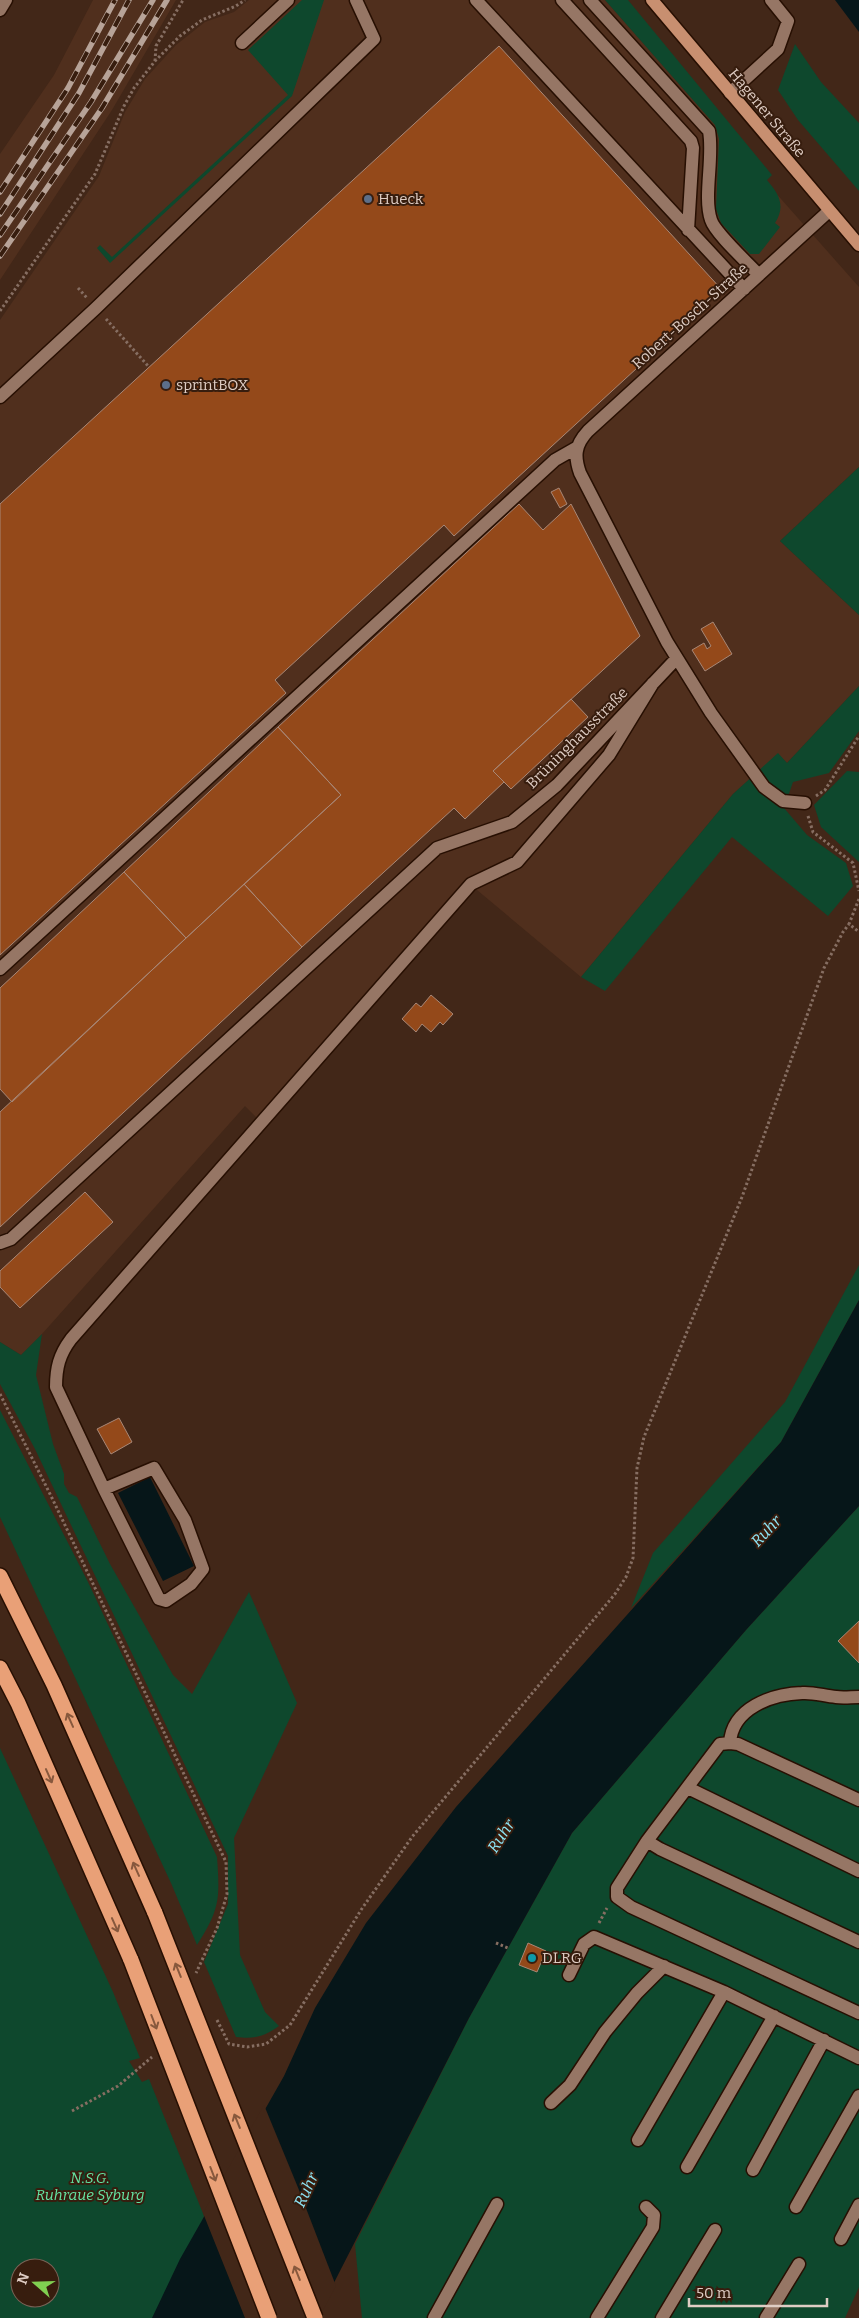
<svg xmlns="http://www.w3.org/2000/svg" width="859" height="2318" font-family="Bitter,serif">
	<rect width="100%" height="100%" fill="#422718"/>
	<path fill="#502f1d" d="M93,0H176L112,110L0,280V154L54,75Z
		M249,0H605L859,287V467L780,541L859,615V686L787,763L778,754L733,794L581,977L471,885L261,1122L245,1106L42,1334L21,1355L0,1342V320L99,176L125,112L145,79L176,45L205,22L234,12Z"/>
	<path fill="#0e482d" fill-rule="evenodd" d="M302,0H324L292,96L110,263L97,248L100,245L112,257L288,95L248,50Z
		M605,0H628L772,175L767,180C779,194 786,206 775,223L780,227L759,254H750L721,223L716,209L719,139L715,125Z
		M795,44L821,82L859,123V191L798,120L778,90Z
		M859,467V615L780,541Z
		M859,686V731L829,773L793,782L784,808L807,835L846,863L853,886L828,916L732,837L605,991L581,977L733,794L778,753L787,763Z
		M847,771L859,772V862L821,827L814,805Z
		M859,1265V1300L781,1442L631,1608L653,1553L785,1402Z
		M42,1334L36,1375L53,1444L64,1474V1484L69,1493L77,1497L110,1564L173,1675L192,1694L249,1592L297,1703L234,1838L240,1955L265,2012L279,2026C263,2037 255,2039 236,2037L204,1962L228,1904V1856L35,1449L0,1384V1342L21,1355Z
		M0,1410L88,1582L217,1857C220,1899 220,1909 197,1945L171,1883L0,1517Z
		M859,1506V2287L845,2318H362L355,2244L469,2018L572,1833L746,1630Z
		M0,1748L113,1992L140,2058L129,2061L142,2082L149,2079L204,2216L202,2221L206,2318H0ZM20,2268H50V2298H20Z"/>
	<path fill="#061619" d="M835,0H859V32Z
		M859,1300V1506L746,1630L572,1833L469,2018L316,2318H152L180,2259L284,2076L315,2008L366,1923L456,1807L781,1442Z
		M150,1477L194,1566L163,1581L118,1493Z"/>
	<path fill="#422718" d="M264,2105L299,2190L336,2286L319,2318H245L203,2213Z"/>
	<path fill="#94491a" stroke="#a88776" d="M499,46L722,290L454,536L444,525L275,680L286,693L0,955V504Z
		M559,488L567,504L560,508L551,492Z
		M519,504L543,530L571,504L640,636L493,771L504,782L465,819L454,808L302,947L244,884L341,795L278,727Z
		M713,622L732,654L705,671L692,650L704,643L707,649L711,646L701,629Z
		M571,699L588,717L511,789L493,771Z
		M278,727L341,795L186,938L124,872Z
		M124,872L186,938L12,1102L0,1089V988Z
		M244,884L302,947L0,1227V1112Z
		M431,995L453,1014L443,1025L440,1022L431,1032L422,1024L416,1032L402,1019L416,1003L421,1007Z
		M85,1192L113,1222L20,1308L0,1287V1271Z
		M119,1418L132,1442L111,1454L97,1429Z
		M859,1621V1663L838,1641Z
		M528,1943L546,1951L537,1972L519,1965Z"/>
	<g fill="none" stroke-linecap="round" stroke-linejoin="round">
		<defs>
			<path id="minor" d="M476,0L744,289
				M562,0L691,141L693,148L688,230
				M590,0L709,131C714,157 703,197 711,220C715,233 748,263 759,275
				M0,10L6,0
				M242,43L288,0
				M730,93L778,49L788,21L771,0
				M0,397L96,308L374,39L356,0
				M805,803L783,801L764,787L711,713L667,642L580,473C574,456 575,445 588,431L829,211
				M0,969L555,460L576,448
				M0,1243L11,1239L437,848L512,822L557,785L676,659
				M104,1489L159,1599L166,1601L191,1584L203,1569L185,1520L154,1468L104,1489L56,1387C56,1368 59,1355 71,1339L471,884L517,862L609,755L653,683
				M730,1743C732,1708 772,1694 802,1693C813,1692 824,1696 836,1697C843,1698 851,1697 859,1697
				M688,1788L859,1871
				M859,1800L738,1744L730,1743L720,1744L647,1841L617,1888V1897L631,1907L859,2013
				M647,1841L660,1849L859,1942
				M569,1975L584,1944L594,1937L724,1992L859,2058
				M551,2103L570,2085L605,2032L637,1993L664,1966
				M638,2140L724,1992
				M687,2167L774,2016
				M753,2170L824,2040
				M796,2207L859,2096
				M841,2239L859,2205
				M434,2318L497,2204
				M597,2318L653,2227L654,2215L646,2207
				M662,2318L715,2230
				M766,2318L799,2264"/>
			<path id="major" d="M652,0L859,245"/>
			<path id="highway" d="M0,1576L54,1685L155,1913
				M0,1668L18,1703L131,1960"/>
		</defs>
		<use href="#minor" stroke="#270f02" stroke-width="15"/>
		<use href="#major" stroke="#270f02" stroke-width="15"/>
		<use href="#highway" stroke="#270f02" stroke-width="18"/>
		<path stroke="#866e62" stroke-width="3" stroke-dasharray="2.5 2.5" stroke-linecap="butt" d="M155,61L156,46L183,0
			M78,288L87,298
			M0,311L95,174L124,106L134,88L155,61L180,36L202,20L236,6L245,0
			M106,319L149,367
			M816,796L825,790L859,736
			M808,816L813,832L853,863L859,891
			M859,899L849,924L859,932
			M0,1394L52,1498L226,1862L227,1894L217,1928L196,1973
			M599,1923L607,1908
			M496,1943L508,1948
			M217,2020L229,2044L247,2047L266,2044L290,2025L361,1910L412,1837L615,1594L626,1577L633,1558L637,1468L644,1437L742,1197L824,968L843,932L849,924
			M72,2111L118,2086L152,2057"/>
		<use href="#minor" stroke="#967665" stroke-width="12"/>
		<use href="#major" stroke="#c88f70" stroke-width="12"/>
		<use href="#highway" stroke="#e9a077" stroke-width="15"/>
		<defs>
			<path id="rail" d="M0,192L68,88L115,0
				M0,214L79,93L129,0
				M0,235L91,102L153,0
				M0,256L102,108L167,0"/>
		</defs>
		<use href="#rail" stroke="#b7a398" stroke-width="5.5"/>
		<use href="#rail" stroke="#371d0e" stroke-width="4" stroke-dasharray="11" stroke-linecap="butt"/>
		<defs>
			<path id="highway-bridge" d="M155,1913L315,2318
				M131,1960L269,2318"/>
		</defs>
		<use href="#highway-bridge" stroke="#270f02" stroke-width="18" stroke-linecap="butt"/>
		<use href="#highway-bridge" stroke="#e9a077" stroke-width="15"/>
	</g>
	<defs><path id="oneway-shaft" d="M-6 0H5M1.5-3L5.5 0L1.5 3" fill="none" stroke-width="1.6" stroke-linecap="round" stroke-linejoin="round" transform="scale(1.25)"/></defs>
	<g stroke="#87583d">
		<use href="#oneway-shaft" transform="translate(70 1720) rotate(-114)"/>
		<use href="#oneway-shaft" transform="translate(49 1776) rotate(66)"/>
		<use href="#oneway-shaft" transform="translate(136 1869) rotate(-114)"/>
		<use href="#oneway-shaft" transform="translate(115 1925) rotate(66)"/>
		<use href="#oneway-shaft" transform="translate(178 1970) rotate(-112)"/>
		<use href="#oneway-shaft" transform="translate(154 2022) rotate(69)"/>
		<use href="#oneway-shaft" transform="translate(237 2121) rotate(-112)"/>
		<use href="#oneway-shaft" transform="translate(213 2174) rotate(69)"/>
		<use href="#oneway-shaft" transform="translate(297 2273) rotate(-112)"/>
	</g>
	<g fill="#5c6f8a" stroke="#371d0e" stroke-width="2">
		<circle cx="368" cy="199" r="5"/>
		<circle cx="166" cy="385" r="5"/>
	</g>
	<circle fill="#0f9aa8" stroke="#371d0e" stroke-width="2" cx="532" cy="1958" r="5"/>
	<g text-anchor="middle" dominant-baseline="central" stroke-width="4" stroke-linejoin="round" paint-order="stroke">
		<g font-size="15" fill="#dfcdc4" stroke="#371d0e">
			<text transform="translate(767 113) rotate(50)">Hagener Straße</text>
			<text transform="translate(690 316) rotate(-42)">Robert-Bosch-Straße</text>
			<text transform="translate(577 738) rotate(-45)">Brüninghausstraße</text>
		</g>
		<g font-size="15" fill="#dfcdc4" stroke="#371d0e" text-anchor="start">
			<text x="378" y="199">Hueck</text>
			<text x="176" y="385">sprintBOX</text>
			<text x="542" y="1958">DLRG</text>
		</g>
		<g font-size="15" font-style="italic" fill="#65e3a2" stroke="#371d0e">
			<text x="90" y="2178">N.S.G.<tspan x="90" dy="17">Ruhraue Syburg</tspan></text>
		</g>
		<g font-size="16" font-style="italic" fill="#8de5f6" stroke="#371d0e">
			<text transform="translate(766 1531) rotate(-47)">Ruhr</text>
			<text transform="translate(501 1836) rotate(-57)">Ruhr</text>
			<text transform="translate(306 2190) rotate(-65)">Ruhr</text>
		</g>
	</g>
	<g transform="translate(35 2283) rotate(290)"><circle r="24" fill="#371d0e" stroke="#7a6357"/>
	<path d="M0-4L9 19L0 12L-9 19Z" fill="#80d051"/>
	<text y="-8" font-size="14" font-weight="bold" text-anchor="middle" fill="#dfcdc4">N</text>
	</g>
	<path d="M689 2298v8h138v-8" fill="none" stroke="#dfcdc4" stroke-width="2.5"/>
	<text x="696" y="2298" font-size="15" fill="#dfcdc4" stroke="#371d0e" stroke-width="4" paint-order="stroke">50 m</text>
</svg>
